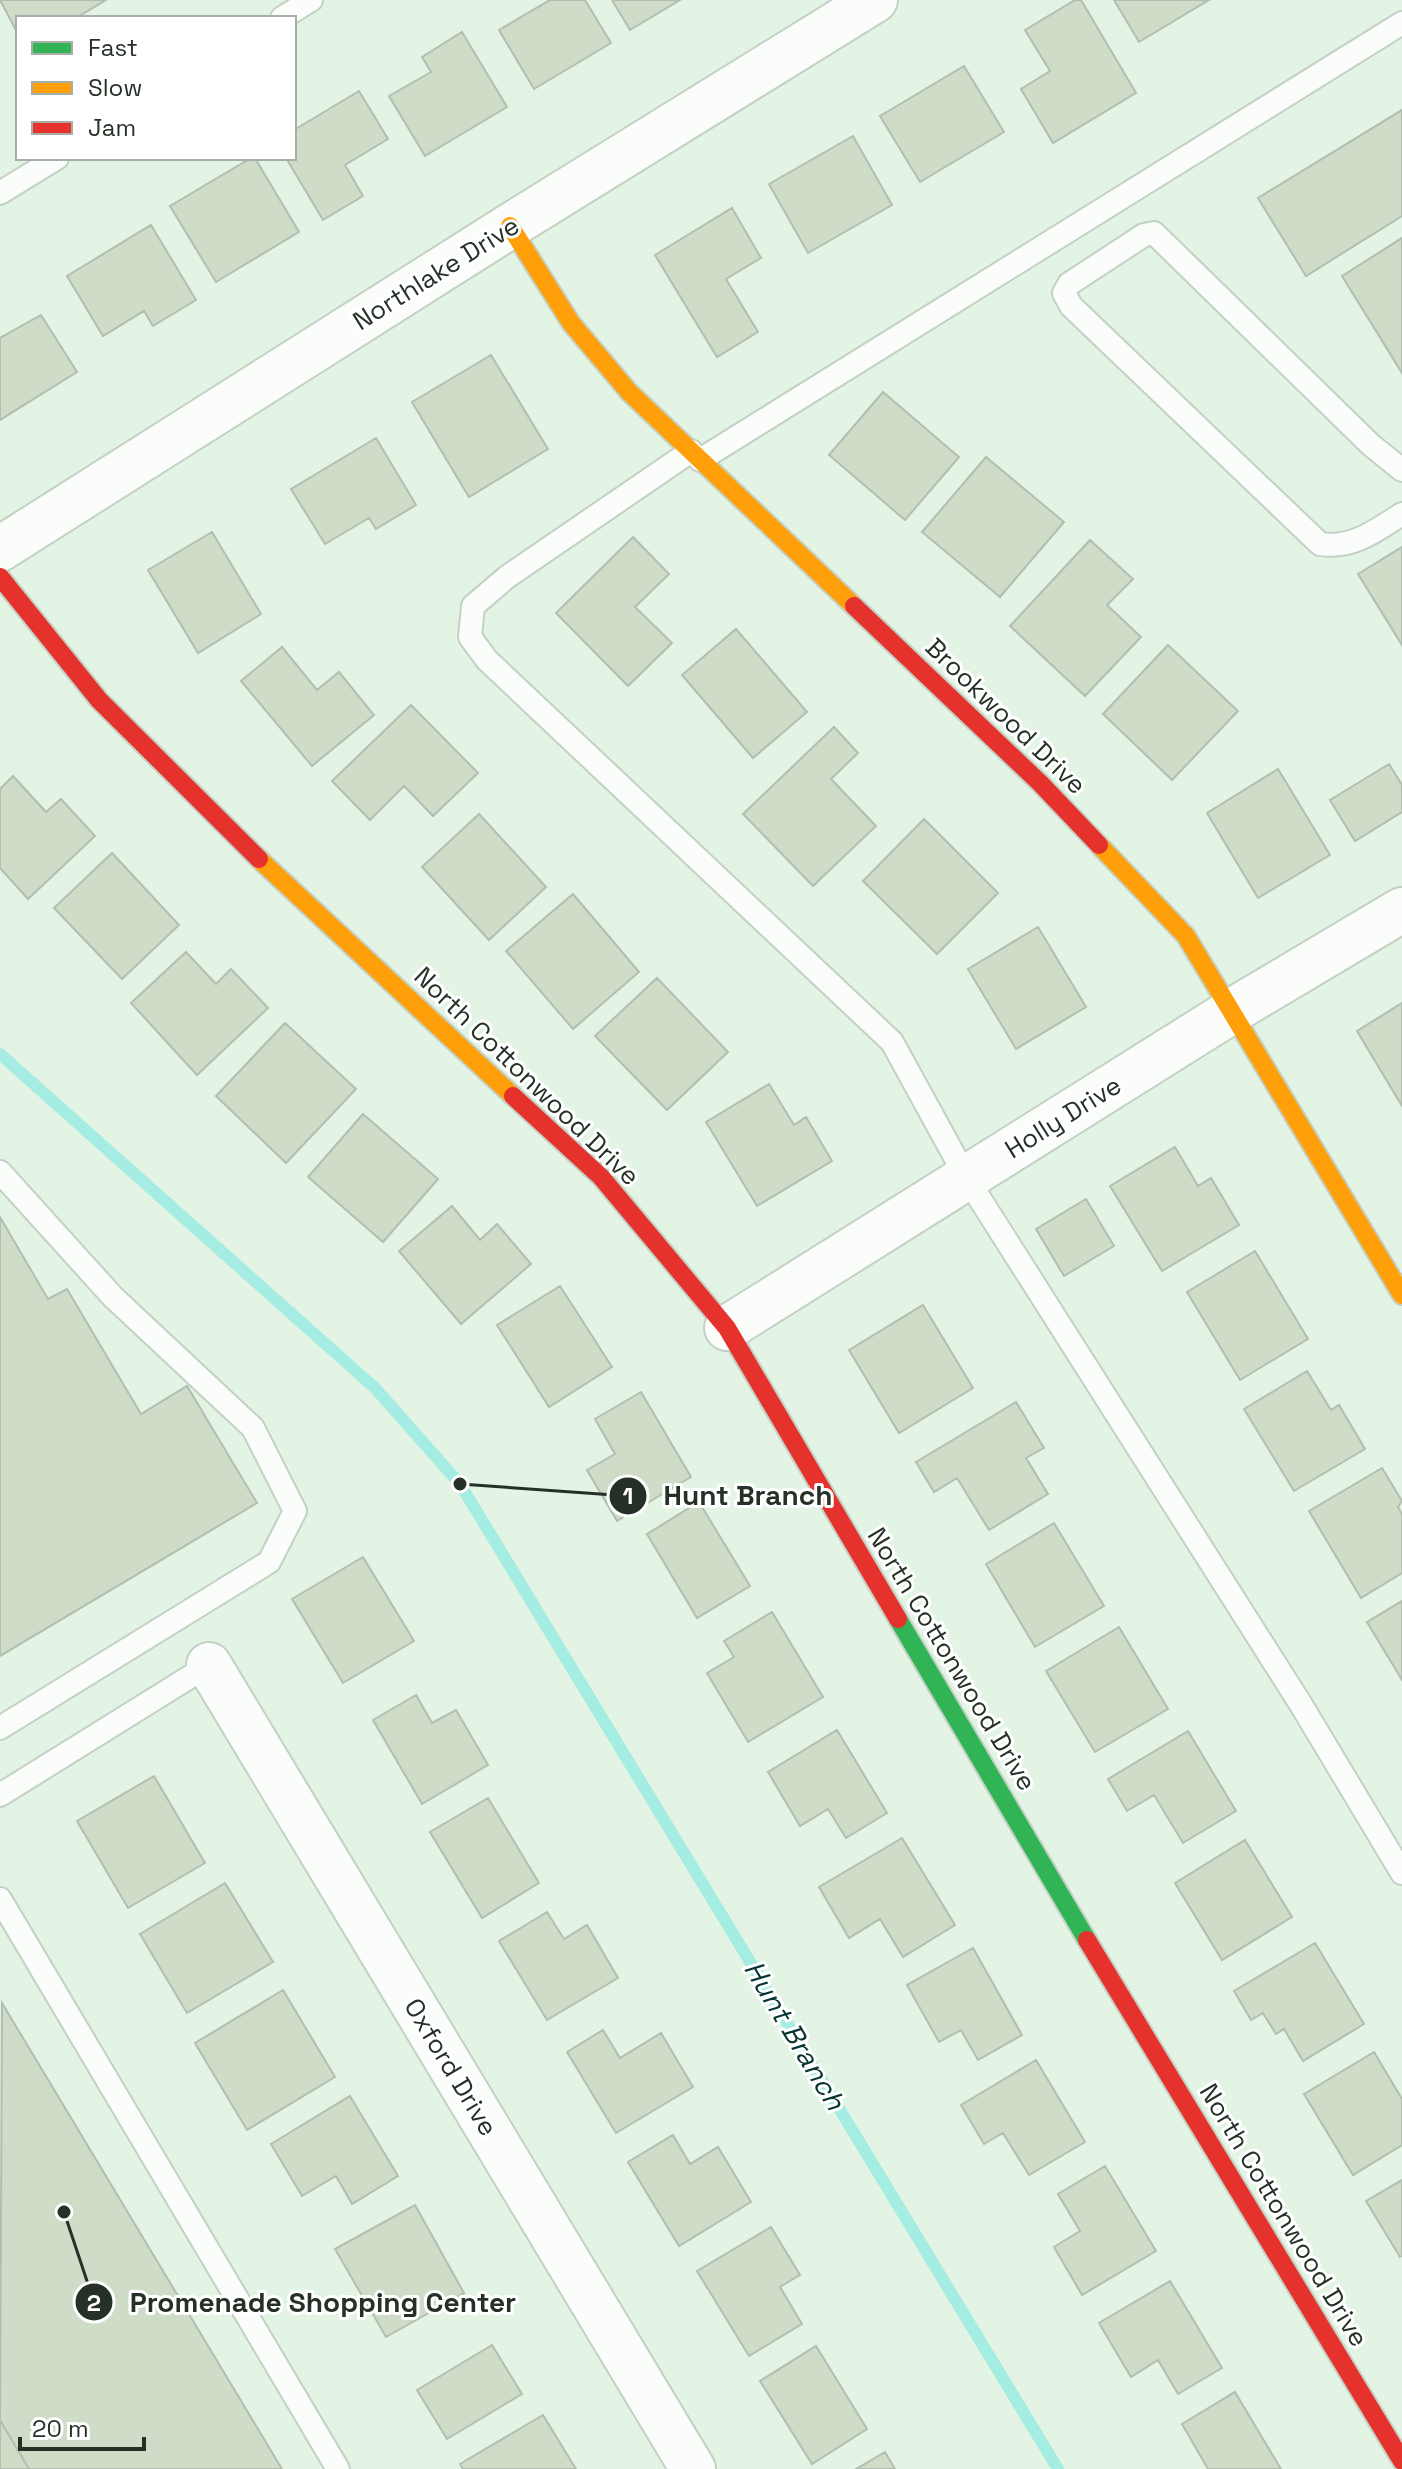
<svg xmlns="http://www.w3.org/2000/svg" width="1402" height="2469" font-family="'Space Grotesk',sans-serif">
	<rect width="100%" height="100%" fill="#e3f4e5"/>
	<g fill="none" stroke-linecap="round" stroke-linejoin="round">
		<path stroke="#a5ece2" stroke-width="12" d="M0,1054L375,1388L460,1484L1058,2469"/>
	</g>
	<path fill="#cedcc8" stroke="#b3beb1" stroke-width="2" d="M0,0H106L76,18H18V34Z
		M550,0H585L611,43L534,89L499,30Z
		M612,0H680L630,30Z
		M1075,0H1081L1136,93L1053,143L1021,89L1050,71L1025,30Z
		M1114,0H1209L1139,42Z
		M462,32L507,107L425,156L389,96L431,72L422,57Z
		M964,66L1004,132L920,182L880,116Z
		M359,91L388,139L345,165L363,196L323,220L286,158H294V130Z
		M1402,110V216L1306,276L1258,198Z
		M853,136L892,205L808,253L769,184Z
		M251,158H255L299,232L216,282L170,206Z
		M732,208L761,258L726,279L758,332L717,357L655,255Z
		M151,225L196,300L153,326L144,311L103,336L67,276Z
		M1402,238V373L1342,276Z
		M41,315L77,372L0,420V338Z
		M491,355L548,449L469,497L412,402Z
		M883,392L959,457L905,520L829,455Z
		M376,438L416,505L376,529L369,518L325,544L291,489Z
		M986,457L1064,522L1000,597L922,532Z
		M212,532L261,614L198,653L148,570Z
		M633,537L669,574L635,607L672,643L628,686L556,613Z
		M1090,540L1133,579L1107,605L1141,637L1085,696L1010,626Z
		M1402,547V645L1358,574Z
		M736,629L807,712L753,758L682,675Z
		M1168,645L1238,711L1172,780L1103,714Z
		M282,647L317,690L339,672L374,715L312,766L241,681Z
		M411,705L478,773L433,816L404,786L370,820L332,781Z
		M834,727L858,753L831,779L876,826L813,886L743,814Z
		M1389,764L1402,785V812L1355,841L1330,800Z
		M1278,769L1330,855L1258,898L1207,813Z
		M13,776L46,812L61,799L95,836L28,899L0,868V789Z
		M479,814L546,887L489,940L422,867Z
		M924,819L998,893L937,954L863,881Z
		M112,853L179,925L122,979L54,908Z
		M573,894L639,972L573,1029L506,951Z
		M1038,927L1086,1007L1016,1049L968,969Z
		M186,952L216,984L231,969L268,1008L197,1075L131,1003Z
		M657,978L728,1052L667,1110L595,1036Z
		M1402,1003V1106L1357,1031Z
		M285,1023L356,1089L286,1163L216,1096Z
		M769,1084L794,1125L806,1117L832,1161L757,1206L706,1122Z
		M363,1114L438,1179L383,1242L308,1177Z
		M1175,1147L1198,1186L1211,1178L1239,1225L1162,1271L1110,1186Z
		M1086,1199L1114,1246L1064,1276L1036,1229Z
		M452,1206L480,1240L497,1224L531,1264L461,1324L399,1251Z
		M0,1217L48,1299L67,1289L141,1414L187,1386L257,1503L0,1656Z
		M1255,1251L1308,1339L1240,1380L1187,1292Z
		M560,1286L612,1367L549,1407L497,1325Z
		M923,1305L973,1388L899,1433L849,1350Z
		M1307,1371L1331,1410L1339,1405L1365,1449L1294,1491L1244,1409Z
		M641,1392L691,1477L617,1521L587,1470L615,1454L595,1419Z
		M1016,1402L1044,1448L1026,1458L1048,1494L989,1530L957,1478L934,1492L916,1462Z
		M1382,1468L1402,1501L1398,1507L1402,1514V1573L1361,1598L1309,1511Z
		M699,1502L750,1586L697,1618L647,1534Z
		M1054,1523L1104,1606L1035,1647L986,1564Z
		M363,1557L414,1641L343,1683L292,1599Z
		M1402,1601V1680L1367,1622Z
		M772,1612L823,1697L748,1742L707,1673L734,1657L724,1641Z
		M1119,1627L1168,1709L1095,1752L1046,1671Z
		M416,1695L432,1723L456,1710L488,1765L422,1804L373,1720Z
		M837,1730L887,1813L846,1838L828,1809L800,1826L768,1772Z
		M1188,1731L1236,1811L1183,1843L1154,1795L1127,1811L1108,1779Z
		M154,1776L205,1863L128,1908L77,1821Z
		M488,1798L539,1883L482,1918L430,1832Z
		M902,1838L955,1925L903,1957L880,1919L849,1938L819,1887Z
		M1245,1840L1292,1917L1222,1960L1175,1883Z
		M225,1883L273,1962L187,2013L140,1934Z
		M547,1912L564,1939L587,1925L618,1978L547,2020L499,1941Z
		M1315,1943L1364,2024L1303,2061L1284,2029L1276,2034L1263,2013L1251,2020L1234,1991Z
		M973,1948L1022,2035L978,2060L961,2030L939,2042L907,1985Z
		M283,1990L335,2077L247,2130L195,2043Z
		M2,2003L282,2469H29L0,2420Z
		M603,2030L620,2058L661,2033L693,2087L616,2133L567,2052Z
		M1374,2052L1402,2099V2145L1353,2175L1304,2094Z
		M1036,2060L1085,2142L1029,2175L1003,2133L984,2144L961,2105Z
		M350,2096L398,2176L352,2204L336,2176L302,2196L271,2144Z
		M673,2135L690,2164L718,2147L751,2202L679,2246L628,2162Z
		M1105,2166L1156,2251L1082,2295L1054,2247L1080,2231L1058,2194Z
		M1402,2180V2256L1400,2257L1366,2201Z
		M415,2205L464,2293L386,2337L335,2249Z
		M771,2227L800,2275L780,2287L802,2324L749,2356L697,2271Z
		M1170,2281L1222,2368L1178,2394L1158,2360L1131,2377L1099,2323Z
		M492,2345L522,2394L447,2439L417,2390Z
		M816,2346L867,2429L812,2464L760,2381Z
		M1235,2392L1281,2469H1208L1182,2424Z
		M543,2415L576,2469H463L460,2464Z
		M0,2420L29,2469H0Z
		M885,2452L895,2469H856Z"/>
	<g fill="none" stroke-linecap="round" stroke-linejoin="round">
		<defs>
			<path id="lane" d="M282,18L311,0
				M0,193L57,158
				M691,451L507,577L473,606L470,637L487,660L892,1042L966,1177L1300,1703L1402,1873
				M700,460L1402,23
				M1402,470L1371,445L1154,233L1144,235L1069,284L1064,293L1071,306L1320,544C1353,549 1375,531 1402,514
				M0,1172L113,1297L253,1428L295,1511L269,1562L0,1728
				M0,1795L209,1665
				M0,1899L338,2469"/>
			<path id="street" d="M0,549L510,226L875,0
				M727,1328L1232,1011L1402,910
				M209,1665L693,2469"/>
			<path id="fast" d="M898,1619L1087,1940"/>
			<path id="slow" d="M510,226L571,323L629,392L854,606
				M1099,845L1186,936L1402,1295
				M259,859L513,1096"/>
			<path id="jam" d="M0,577L99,700L259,859
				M854,606L1040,783L1099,845
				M513,1096L601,1177L727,1328L898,1619
				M1087,1940L1402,2461"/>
		</defs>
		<use href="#lane" stroke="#c3d1c5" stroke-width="26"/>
		<use href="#street" stroke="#c3d1c5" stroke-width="48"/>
		<use href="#fast" stroke="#c3d1c5" stroke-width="22"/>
		<use href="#slow" stroke="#c3d1c5" stroke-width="22"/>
		<use href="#jam" stroke="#c3d1c5" stroke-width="22"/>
		<use href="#lane" stroke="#fbfdfb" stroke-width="22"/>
		<use href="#street" stroke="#fbfdfb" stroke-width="44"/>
		<use href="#fast" stroke="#30b455" stroke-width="18"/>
		<use href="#slow" stroke="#ff9f0a" stroke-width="18"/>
		<use href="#jam" stroke="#e5322d" stroke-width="18"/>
	</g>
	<g text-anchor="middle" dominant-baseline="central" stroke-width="6" stroke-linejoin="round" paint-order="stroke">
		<g font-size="26" fill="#253127" stroke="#fff">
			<text transform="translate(436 273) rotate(-32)">Northlake Drive</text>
			<text transform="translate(1006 716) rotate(44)">Brookwood Drive</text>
			<text transform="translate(527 1076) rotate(44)">North Cottonwood Drive</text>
			<text transform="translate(1063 1117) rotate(-32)">Holly Drive</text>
			<text transform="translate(952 1659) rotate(59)">North Cottonwood Drive</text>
			<text transform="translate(451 2067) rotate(59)">Oxford Drive</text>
			<text transform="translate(1284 2215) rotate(59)">North Cottonwood Drive</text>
		</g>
		<g font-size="28" font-style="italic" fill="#053431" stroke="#fff">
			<text transform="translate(795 2035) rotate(59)">Hunt Branch</text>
		</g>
	</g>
	<path fill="none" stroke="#253127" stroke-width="3" d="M460 1484L628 1496M64 2212L94 2302"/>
	<g fill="#253127" stroke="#fff" stroke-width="3">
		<circle cx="460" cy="1484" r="8"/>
		<circle cx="64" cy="2212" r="8"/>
		<circle cx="628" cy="1496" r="20"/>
		<circle cx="94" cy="2302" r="20"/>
	</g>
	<g font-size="24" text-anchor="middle" font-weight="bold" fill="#fff">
		<text x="628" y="1504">1</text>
		<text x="94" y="2311">2</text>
	</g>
	<g font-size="28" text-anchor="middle" font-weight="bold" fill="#253127" stroke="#fff" stroke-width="6" stroke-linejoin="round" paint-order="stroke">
		<text x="748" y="1505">Hunt Branch</text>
		<text x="323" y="2312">Promenade Shopping Center</text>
	</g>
	<rect x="16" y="16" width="280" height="144" fill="#ffffff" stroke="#a8ada9" stroke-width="2"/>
	<rect x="32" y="42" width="40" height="12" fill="#30b455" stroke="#a8ada9" stroke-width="2"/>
	<text x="88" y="56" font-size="24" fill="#253127">Fast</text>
	<rect x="32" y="82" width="40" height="12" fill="#ff9f0a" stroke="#a8ada9" stroke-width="2"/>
	<text x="88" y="96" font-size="24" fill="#253127">Slow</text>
	<rect x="32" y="122" width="40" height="12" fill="#e5322d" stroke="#a8ada9" stroke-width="2"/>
	<text x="88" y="136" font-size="24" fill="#253127">Jam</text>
	<path d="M20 2437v12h124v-12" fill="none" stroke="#253127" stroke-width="4"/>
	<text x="32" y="2437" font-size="24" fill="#253127" stroke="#ffffff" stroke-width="6" paint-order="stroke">20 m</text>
</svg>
